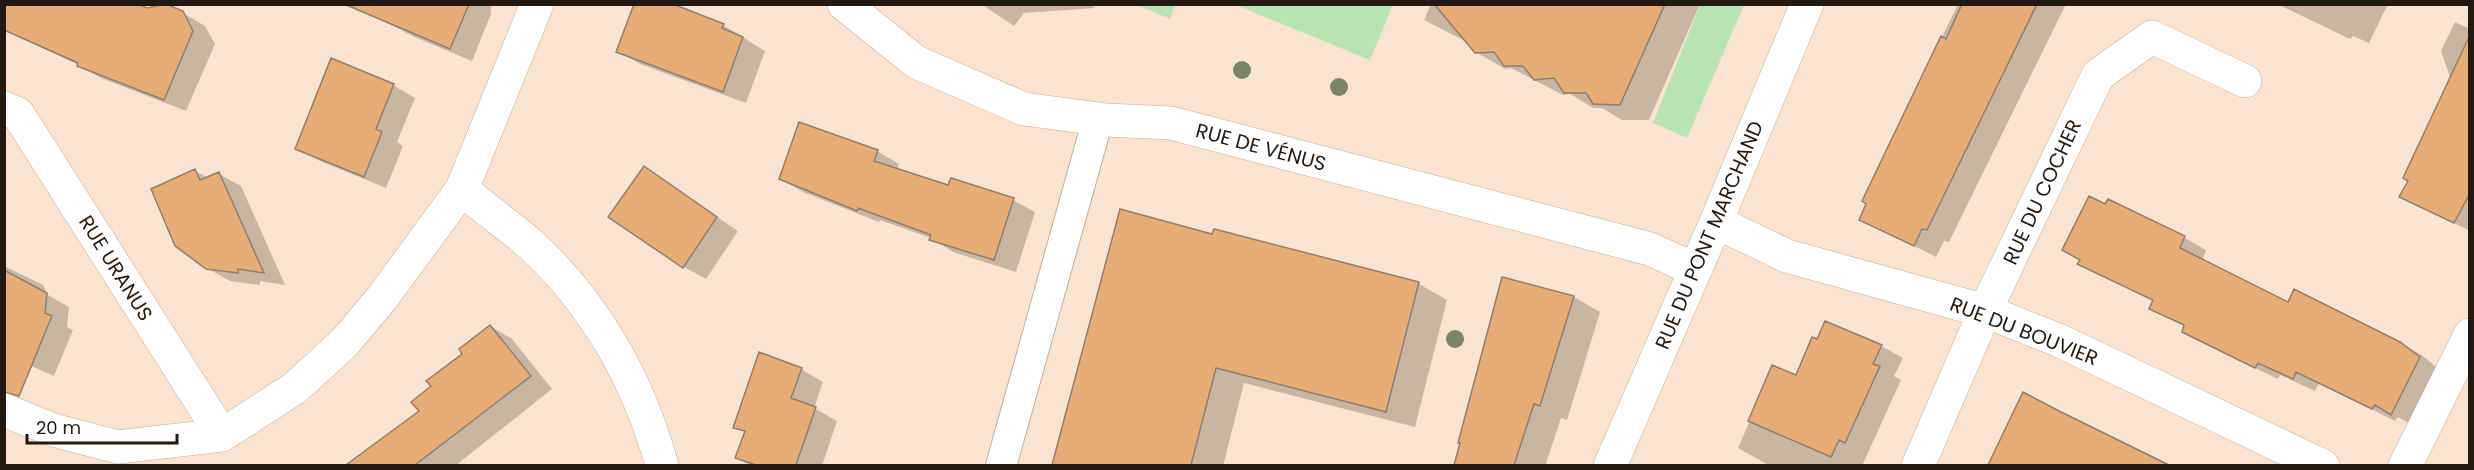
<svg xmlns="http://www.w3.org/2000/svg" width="2474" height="470" font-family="Poppins,sans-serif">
	<rect width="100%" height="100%" fill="#fbe4cf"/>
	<path fill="#b8e4b1" d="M1137,5H1175L1170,19Z
		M1236,5H1393L1370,60Z
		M1700,5H1744L1687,138L1653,123Z"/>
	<path fill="#0003" d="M4,4L183,13L205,26L215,44L186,111L101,78L79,65L4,30Z
		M398,4H491V14L472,61L412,36L390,24Z
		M669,4L723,25L765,51L746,103L640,64L618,51Z
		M981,4H1091L1095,8L1024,13L1014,26Z
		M1431,4H1700L1649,120H1622L1602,108H1593L1570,94L1563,95L1511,68L1505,69L1476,52L1469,43L1424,20Z
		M1958,4H2066L1949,242L1944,241L1936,257L1861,219L1894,136Z
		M2277,4H2388L2369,43L2353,36L2350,39Z
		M2455,22L2470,29V231L2401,197L2451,80L2441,51Z
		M393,85L415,98L397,142L403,146L386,188L318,160L296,148Z
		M877,151L899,164L897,170L949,187L1013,200L1035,212L1016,272L953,252L931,238L880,220L879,222L803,192L781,179Z
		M645,168L738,231L706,279L684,267Z
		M195,171L208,178L219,174L241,186L285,285L260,281V285L230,281L207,268Z
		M2109,201L2185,238L2206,250L2202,261L2289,304L2400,343L2423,356L2441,371L2414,426L2398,417L2395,421L2319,383L2315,391L2280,375L2278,379L2206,344L2185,326L2151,308L2154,302L2079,264Z
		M1121,211L1213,236L1215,231L1419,284L1447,300L1415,427L1244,383L1223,466H1054Z
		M4,266L43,285L48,295L69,307L67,327L73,330L54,376L4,354Z
		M1504,279L1574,297L1600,312L1567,420L1561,418L1545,466H1483L1460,452Z
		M490,326L512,339L552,389L455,466H349L421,412L433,386Z
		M1881,346L1903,358L1894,376L1901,380L1862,466H1770L1738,448L1773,367L1797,377Z
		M801,369L823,382L814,408L837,421L822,466H751L737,458L746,433L735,427Z
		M2024,394L2169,466H1990Z"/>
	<path fill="#e7ad77" stroke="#937e6b" stroke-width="1.5" d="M4,4H138L147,8L166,4L183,11L193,31L164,100L77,66L78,63L4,30Z
		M344,4H469L450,49Z
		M634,4H673L724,24L722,28L743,37L723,92L616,52Z
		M1434,4H1665L1620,105L1593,104L1586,93H1564L1554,78L1534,80L1523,66H1504L1494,52L1475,53Z
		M1962,4H2037L1927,230L1922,229L1914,246L1859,220L1866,204L1862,201L1941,36L1946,39Z
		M2469,37V195L2454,223L2399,197L2408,181L2403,178Z
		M331,58L394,84L376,129L382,132L364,177L295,149Z
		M799,122L878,150L874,161L948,185L951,178L1014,198L994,260L929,240L931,235L858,208L857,211L779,179Z
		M644,166L717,217L683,268L608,217Z
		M195,169L200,180L219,172L264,273L238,269V273L206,269L175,246L151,189Z
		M2089,196L2105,204L2108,199L2185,236L2180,248L2288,302L2294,289L2400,342L2420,357L2391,415L2375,405L2372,409L2296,372L2293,379L2258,363L2255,368L2182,332L2184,325L2149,309L2153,300L2077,264L2080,260L2062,250Z
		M1120,209L1212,234L1214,229L1419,282L1386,412L1216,368L1191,465H1052Z
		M4,270L47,293L45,313L52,316L19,396L4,392Z
		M1502,277L1574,296L1540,406L1534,404L1514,465H1454L1460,443H1458Z
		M1825,321L1882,345L1873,364L1880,366L1862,406L1845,443L1839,440L1831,457L1748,421L1772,365L1796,375L1812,337L1817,339Z
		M490,325L531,376L415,465H346L419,411L411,402L431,386L426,381L462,354L459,349Z
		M759,352L802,368L791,398L816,407L796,465H756L735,458L745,431L733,428Z
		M2023,392L2061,412L2169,465H1988Z"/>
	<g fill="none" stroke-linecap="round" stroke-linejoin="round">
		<defs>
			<path id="lane" d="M1001,466L1098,119"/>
			<path id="street" d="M844,4L916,62L1024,109L1106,120L1171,123L1650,249L1694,269
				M4,108L18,114L222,435
				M462,189C484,209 509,225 530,244C595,303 639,381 662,466
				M1716,222L1787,256L1985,311L2058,340L2323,466
				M4,410L53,430L118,447L222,435L295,388L345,342L382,298L462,189L537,4
				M1610,466L1716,222L1807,4
				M1918,466L1985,311L2098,75L2152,37L2245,81
				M2405,466L2470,335"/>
		</defs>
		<use href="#lane" stroke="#c4ad99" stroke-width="32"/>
		<use href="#street" stroke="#c4ad99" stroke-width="34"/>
		<use href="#lane" stroke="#fff" stroke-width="30"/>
		<use href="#street" stroke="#fff" stroke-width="33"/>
	</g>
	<g fill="#7b8464">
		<circle cx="1242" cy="70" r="9"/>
		<circle cx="1339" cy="87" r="9"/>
		<circle cx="1455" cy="339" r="9"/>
	</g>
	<g text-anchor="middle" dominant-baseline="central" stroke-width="6" stroke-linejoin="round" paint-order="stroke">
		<g font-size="20" fill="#211912" stroke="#fff">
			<text transform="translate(1261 147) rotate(15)">RUE DE VÉNUS</text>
			<text transform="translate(2042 192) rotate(-65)">RUE DU COCHER</text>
			<text transform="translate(1709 235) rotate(-67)">RUE DU PONT MARCHAND</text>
			<text transform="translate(116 268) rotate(58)">RUE URANUS</text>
			<text transform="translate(2024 331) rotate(21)">RUE DU BOUVIER</text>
		</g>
	</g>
	<rect width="2474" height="470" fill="none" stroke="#211912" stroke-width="12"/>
	<path d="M27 434v9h150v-9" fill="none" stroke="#211912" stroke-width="3"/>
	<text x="36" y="434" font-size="18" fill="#211912" stroke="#ffffff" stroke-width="4.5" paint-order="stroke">20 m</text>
</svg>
